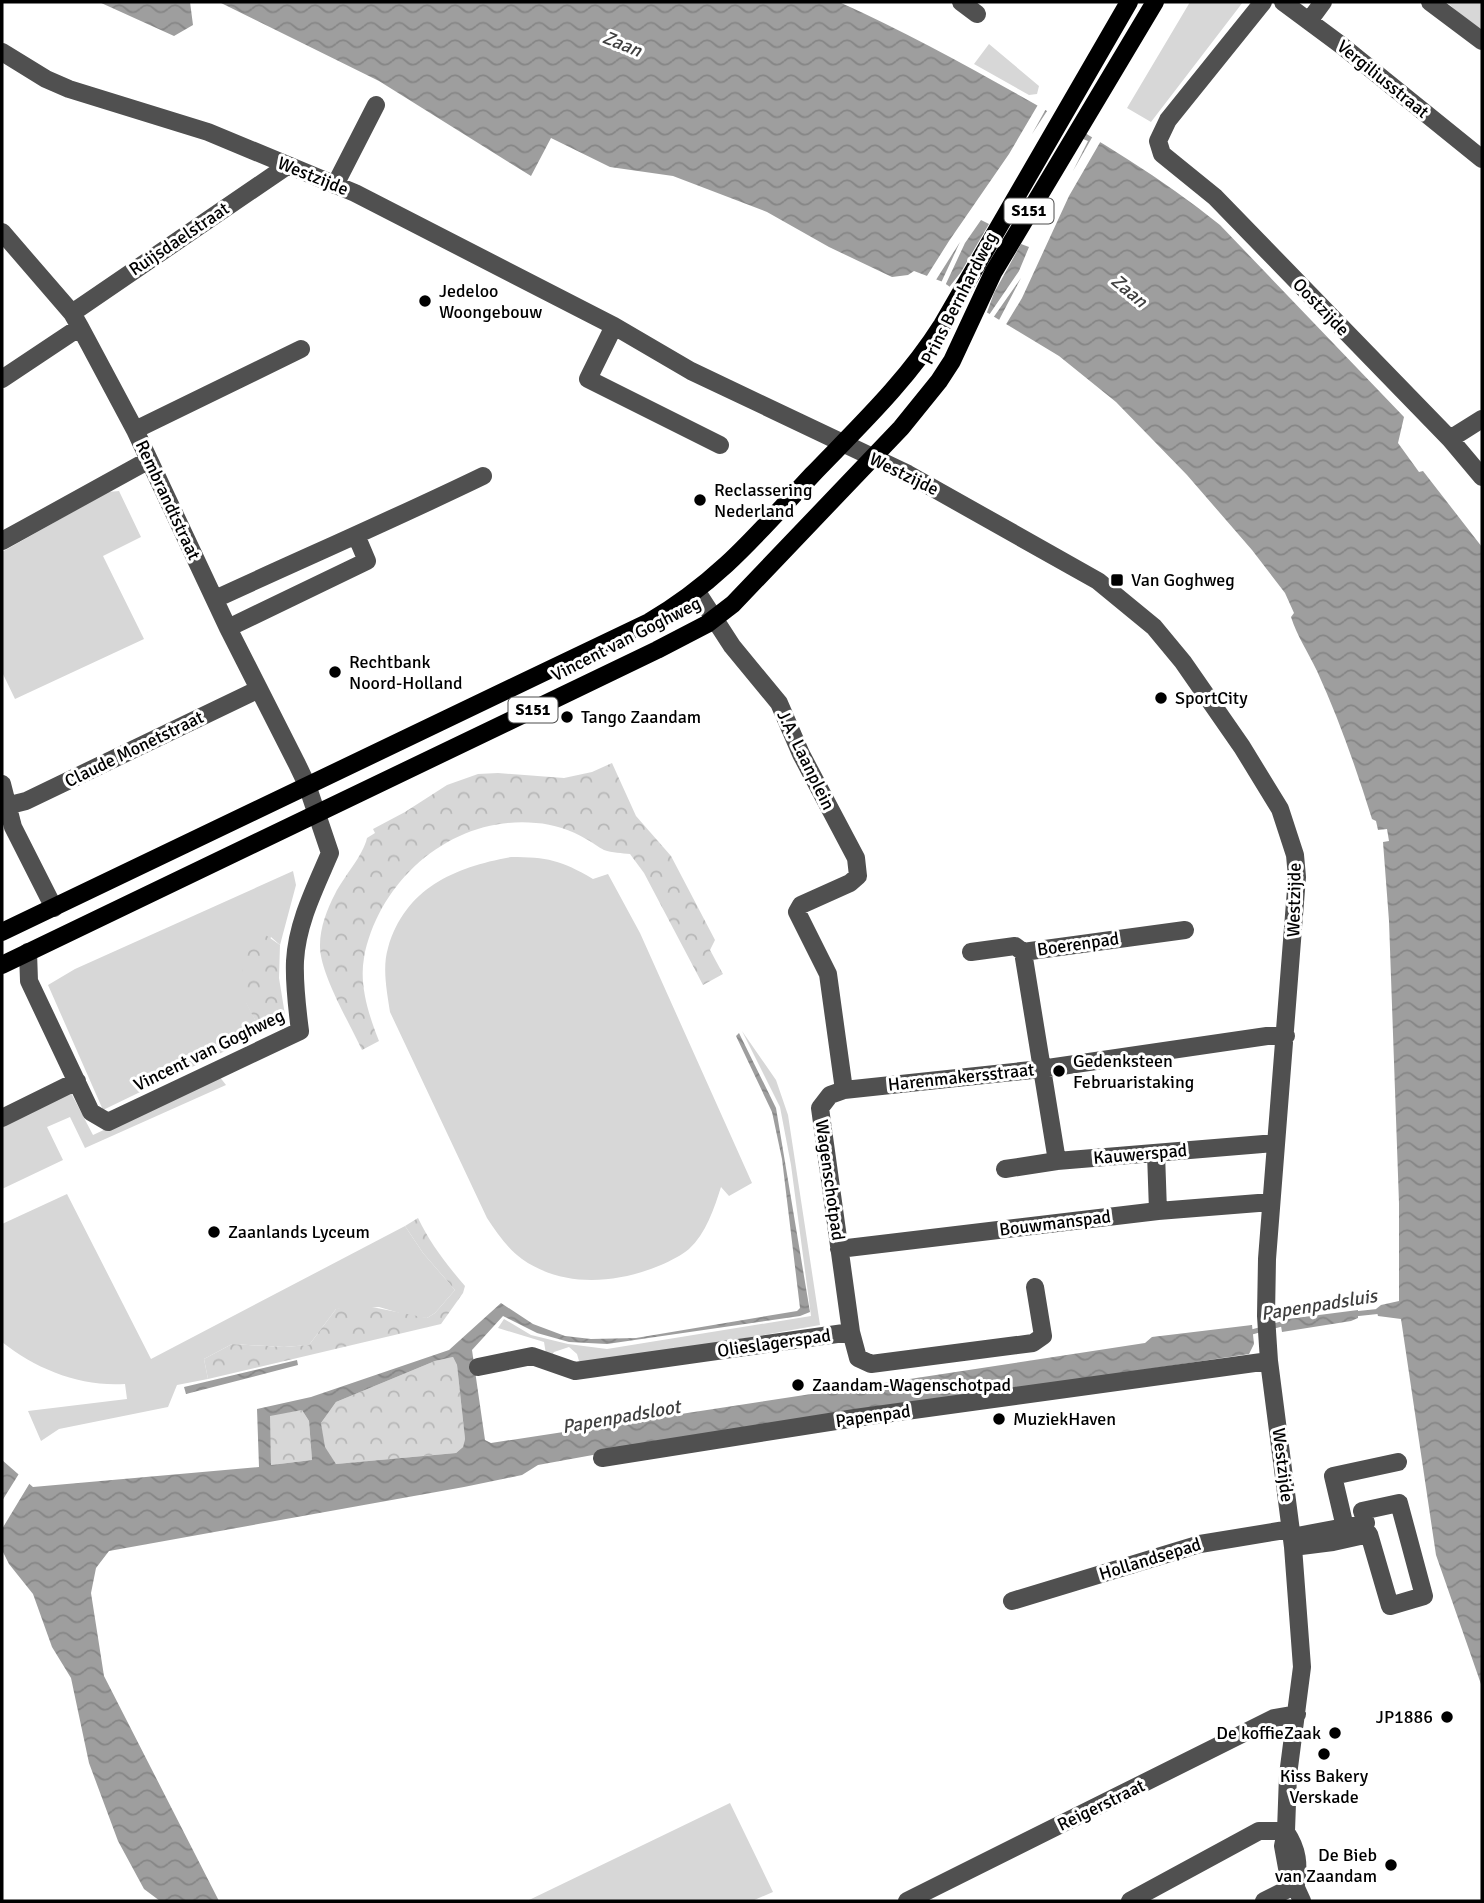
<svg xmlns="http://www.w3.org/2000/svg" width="1484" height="1903" font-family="Signika,sans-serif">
	<defs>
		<pattern id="forest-crowns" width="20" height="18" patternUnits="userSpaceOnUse" patternTransform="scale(1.75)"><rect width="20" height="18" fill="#d7d7d7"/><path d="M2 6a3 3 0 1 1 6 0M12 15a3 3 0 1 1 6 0" fill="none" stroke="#b7b7b7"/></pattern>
		<pattern id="water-waves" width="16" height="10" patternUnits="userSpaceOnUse" patternTransform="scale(1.75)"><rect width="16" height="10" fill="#9e9e9e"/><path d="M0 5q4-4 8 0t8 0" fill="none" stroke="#868686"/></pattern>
	</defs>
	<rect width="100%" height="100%" fill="#fff"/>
	<path fill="#d7d7d7" d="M1190,2H1243L1151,122L1127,108Z
		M1446,2H1482V34L1450,5Z
		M989,44L1039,86L1037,94L1029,95L974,64Z
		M119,491L141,537L103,556L144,639L15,699L2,672V552L108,492Z
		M511,857C547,857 561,860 593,879L608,874L640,933L752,1183L729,1196L721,1187C714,1209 706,1233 689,1249C682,1255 670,1261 661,1265C616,1284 563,1288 522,1259C507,1248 497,1233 487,1218L390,1012C387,992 382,968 388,948C405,888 455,867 511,857Z
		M293,871L296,885L280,945L271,937L246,1002L262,1033L103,1110L48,985L75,969Z
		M742,1031L776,1080L788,1115L820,1325L626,1359L579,1361L577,1354L569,1347L554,1352L551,1357L546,1354L544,1342L498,1328L504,1319L531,1335L568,1344L607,1349L811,1316L791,1165L780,1107Z
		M219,1076L226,1085L85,1148L70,1117L47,1127L63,1160L2,1189V1127L71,1093L93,1135Z
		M67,1194L151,1359L405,1226L423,1253L455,1290L435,1313L427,1318L413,1317L379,1307L336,1309L309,1345L284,1347L232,1344L204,1359L208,1379L177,1385L168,1407L59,1429L41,1441L28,1411L127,1399L125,1384C80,1387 36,1369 2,1342V1224Z
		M730,1803L773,1892L752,1901H527Z"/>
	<path fill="url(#forest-crowns)" d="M612,763L636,816L671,856L715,940L710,950L723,974L703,985L644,873L630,854C622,853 612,853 604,850C598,847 592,842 586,839C571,830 553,824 536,823C453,815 379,879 364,958C359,985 369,1016 379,1041L362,1050C350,1024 319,972 320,945C320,928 327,909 335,894C344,876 363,856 367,838L375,833L373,829L405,812L447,785L478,774L498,773L564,778L592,772Z
		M260,931L280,945L279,978L286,1021L262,1033L246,1003L240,946C245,938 250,932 260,931Z
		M418,1218C430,1243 446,1264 465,1286L463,1293L441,1324L208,1379L204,1359L232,1344L284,1347L309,1345L336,1309L357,1304L427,1318L435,1313L455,1290L423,1253L405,1226Z
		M453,1357L457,1365L465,1439L463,1447L456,1453L336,1464L324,1447L321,1423L336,1402L435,1361Z
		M302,1410L309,1421L312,1460L271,1465L269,1415Z"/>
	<path fill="url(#water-waves)" fill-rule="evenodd" d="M99,2H190L193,25L174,36Z
		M219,2H839C906,32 969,67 1033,103C1097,139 1162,178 1220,225L1404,417L1398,443L1419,472L1423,471L1482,547V1687L1436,1555L1401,1319L1378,1316L1376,1309L1381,1305L1399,1301V1203L1389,921L1383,842L1389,841L1387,829L1378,830L1376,821L1372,819C1356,768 1339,719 1317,671C1308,652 1297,636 1291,617L1294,613L1285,593L1252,550L1187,475L1116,402L1059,356L978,307L943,282L914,271L908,275L892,277L829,247L767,212L673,176L610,167L551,138L531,176L379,81Z
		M739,1033L776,1108L810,1312L800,1316L607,1344L569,1342L537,1333L503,1316L472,1350L485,1440L491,1443L1145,1343L1152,1337L1252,1325L1254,1344L1249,1354L675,1440L538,1465L522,1475L464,1487L109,1551L96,1568L91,1593L104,1676L219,1901H160L144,1889L118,1841L89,1763L71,1678L52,1647L33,1594L9,1564L2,1550V1460L33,1487L259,1467L257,1409L311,1397L449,1350L501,1303L533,1324L565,1336L591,1339L636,1338L797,1311L800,1308L782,1159L772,1112L736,1036ZM453,1357L457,1365L465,1439L463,1447L456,1453L336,1464L325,1447L321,1423L336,1402L435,1361ZM302,1410L309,1421L312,1460L271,1465L270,1416Z
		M1358,1310V1318L1351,1321L1282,1332L1280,1320Z
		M297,1360L298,1365L186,1394L184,1387Z"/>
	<path fill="#fff" d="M1039,103L1047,107L1032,134L1049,108L1081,126L1083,139L1088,141L1073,171L1094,134L1102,139L1069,196L1022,298L1005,326L998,322L1021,278L993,318L989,315L1019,271L1029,247L1021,244L994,293L986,315L947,290L961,272L989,224L981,220L965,243L944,288L940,285L960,242L934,283L925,279L949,241L1009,154Z
		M20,1472L31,1481L2,1529V1501Z"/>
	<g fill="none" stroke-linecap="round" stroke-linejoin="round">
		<path stroke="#9e9e9e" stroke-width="5" d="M1354,1314L1382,1311
			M1248,1333L1285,1323"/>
		<path stroke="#505050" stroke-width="18" d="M961,2L977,14
			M1263,2L1168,120L1158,141L1162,154L1215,197L1450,439L1482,477
			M1283,2L1341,45L1482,159
			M1430,2L1482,41
			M1309,21L1323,2
			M2,52L46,79L69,89L208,132L355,193L614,326L691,371L908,474L1098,581L1154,627L1183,662L1242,747L1280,809L1295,855L1297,877L1267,1259L1266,1316L1269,1361L1293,1547L1302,1667L1288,1775L1286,1831L1283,1846L1287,1868L1302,1901
			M335,185L376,105
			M2,232L72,313L80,327L135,430L228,628L297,764L307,785L330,853C315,888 297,923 295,961C294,984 297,1008 300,1031L108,1122L91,1112L29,981L28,952
			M72,313L287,166
			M614,326L588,379L720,445
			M2,379L80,327
			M135,430L301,349
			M1450,439L1482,419
			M2,541L149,460
			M697,592L732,646L779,703L801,754L856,858L858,876L850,883L801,905L797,912L828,974L844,1090L830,1095L820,1108L851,1332
			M215,599C304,558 394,519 483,476
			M228,628L367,561L356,535
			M2,784L13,827L54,908
			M2,807L26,801L259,689
			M971,952L1015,946L1023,952L1185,930
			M1023,952L1057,1161
			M844,1090L1041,1069L1267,1036H1286
			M2,1118L77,1081
			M1156,1153L1158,1211
			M1005,1169L1057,1161L1275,1143
			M839,1249L1158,1211L1271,1202
			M478,1367L532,1356L575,1371L851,1332L858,1358L871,1364L1033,1343L1043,1336L1035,1287
			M602,1458L855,1418L1269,1361
			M1345,1527L1333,1476L1398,1462
			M1292,1537L1366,1523L1362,1511L1399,1503L1424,1596L1390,1606L1369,1534L1333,1542L1293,1547
			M1012,1601L1200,1544L1291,1529
			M1286,1832C1298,1850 1299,1864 1296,1885
			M907,1901L1274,1718L1297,1714
			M1130,1901L1259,1831H1286
			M1264,1901L1296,1885"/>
		<path stroke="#000" stroke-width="18" d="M2,932L649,622C719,581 758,533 812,475C858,427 906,382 942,325L1129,2
			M2,965L657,650L707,624L733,604L901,428L939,381L952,361L993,273L1155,2"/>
	</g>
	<g fill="#000" stroke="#fff" stroke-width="2.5">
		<circle cx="425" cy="301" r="7"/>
		<circle cx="700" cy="500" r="7"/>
		<rect x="1110" y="573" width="14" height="14" rx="3.5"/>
		<circle cx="335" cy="672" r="7"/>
		<circle cx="1161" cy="698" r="7"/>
		<circle cx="567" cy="717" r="7"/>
		<circle cx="1059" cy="1071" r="7"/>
		<circle cx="214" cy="1232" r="7"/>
		<circle cx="798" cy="1385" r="7"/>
		<circle cx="999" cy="1419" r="7"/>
		<circle cx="1447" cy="1717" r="7"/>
		<circle cx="1335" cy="1733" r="7"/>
		<circle cx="1324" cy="1754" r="7"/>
		<circle cx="1391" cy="1865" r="7"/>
	</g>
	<g text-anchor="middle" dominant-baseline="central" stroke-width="6" stroke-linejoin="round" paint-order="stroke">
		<g fill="#fff" stroke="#4c4c4c" stroke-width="2">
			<rect x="1004.5" y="198.5" width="49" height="25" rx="5"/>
			<rect x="508.5" y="697.5" width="49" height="25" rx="5"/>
		</g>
		<g font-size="16" font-weight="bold" fill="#000">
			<text x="1029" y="211">S151</text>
			<text x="533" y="710">S151</text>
		</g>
		<g font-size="18" fill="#000" stroke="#fff">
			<text transform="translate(1383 79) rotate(39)">Vergiliusstraat</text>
			<text transform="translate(313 176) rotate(22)">Westzijde</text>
			<text transform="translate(179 239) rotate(-34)">Ruijsdaelstraat</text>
			<text transform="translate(959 298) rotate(-63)">Prins Bernhardweg</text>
			<text transform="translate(1321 307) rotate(46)">Oostzijde</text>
			<text transform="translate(904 474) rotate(26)">Westzijde</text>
			<text transform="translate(168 500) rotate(65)">Rembrandtstraat</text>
			<text transform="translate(626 639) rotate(-27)">Vincent van Goghweg</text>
			<text transform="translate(134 749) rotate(-26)">Claude Monetstraat</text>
			<text transform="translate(806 760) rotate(64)">J.A. Laanplein</text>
			<text transform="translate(1294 900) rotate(-89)">Westzijde</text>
			<text transform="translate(1078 944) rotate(-8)">Boerenpad</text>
			<text transform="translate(209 1050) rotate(-26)">Vincent van Goghweg</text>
			<text transform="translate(961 1077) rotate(-6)">Harenmakersstraat</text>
			<text transform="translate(1140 1154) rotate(-5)">Kauwerspad</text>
			<text transform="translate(830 1180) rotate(82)">Wagenschotpad</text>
			<text transform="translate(1055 1223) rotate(-7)">Bouwmanspad</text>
			<text transform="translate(774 1343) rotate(-8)">Olieslagerspad</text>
			<text transform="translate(873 1416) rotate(-8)">Papenpad</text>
			<text transform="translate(1283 1465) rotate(83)">Westzijde</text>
			<text transform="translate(1150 1559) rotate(-17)">Hollandsepad</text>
			<text transform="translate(1101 1805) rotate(-26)">Reigerstraat</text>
		</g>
		<g font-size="18" fill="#000" stroke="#fff" text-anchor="start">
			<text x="439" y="291">Jedeloo<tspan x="439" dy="21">Woongebouw</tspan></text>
			<text x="714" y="490">Reclassering<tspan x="714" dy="21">Nederland</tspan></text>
			<text x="1131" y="580">Van Goghweg</text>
			<text x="349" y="662">Rechtbank<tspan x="349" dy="21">Noord-Holland</tspan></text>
			<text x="1175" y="698">SportCity</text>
			<text x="581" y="717">Tango Zaandam</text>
			<text x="1073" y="1061">Gedenksteen<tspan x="1073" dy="21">Februaristaking</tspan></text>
			<text x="228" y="1232">Zaanlands Lyceum</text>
			<text x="812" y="1385">Zaandam-Wagenschotpad</text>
			<text x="1013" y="1419">MuziekHaven</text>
			<text x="1433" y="1717" text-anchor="end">JP1886</text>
			<text x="1321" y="1733" text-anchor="end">De koffieZaak</text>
			<text x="1324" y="1776" text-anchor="middle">Kiss Bakery<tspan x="1324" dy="21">Verskade</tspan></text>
			<text x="1377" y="1855" text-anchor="end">De Bieb<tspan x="1377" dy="21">van Zaandam</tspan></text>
		</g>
		<g font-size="19" font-style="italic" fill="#3f3f3f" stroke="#fff">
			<text transform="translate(622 44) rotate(22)">Zaan</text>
			<text transform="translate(1129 291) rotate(40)">Zaan</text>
			<text transform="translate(1319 1305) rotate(-9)">Papenpadsluis</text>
			<text transform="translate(621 1417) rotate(-10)">Papenpadsloot</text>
		</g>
	</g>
	<rect width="1484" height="1903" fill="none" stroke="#000000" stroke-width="7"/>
</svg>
